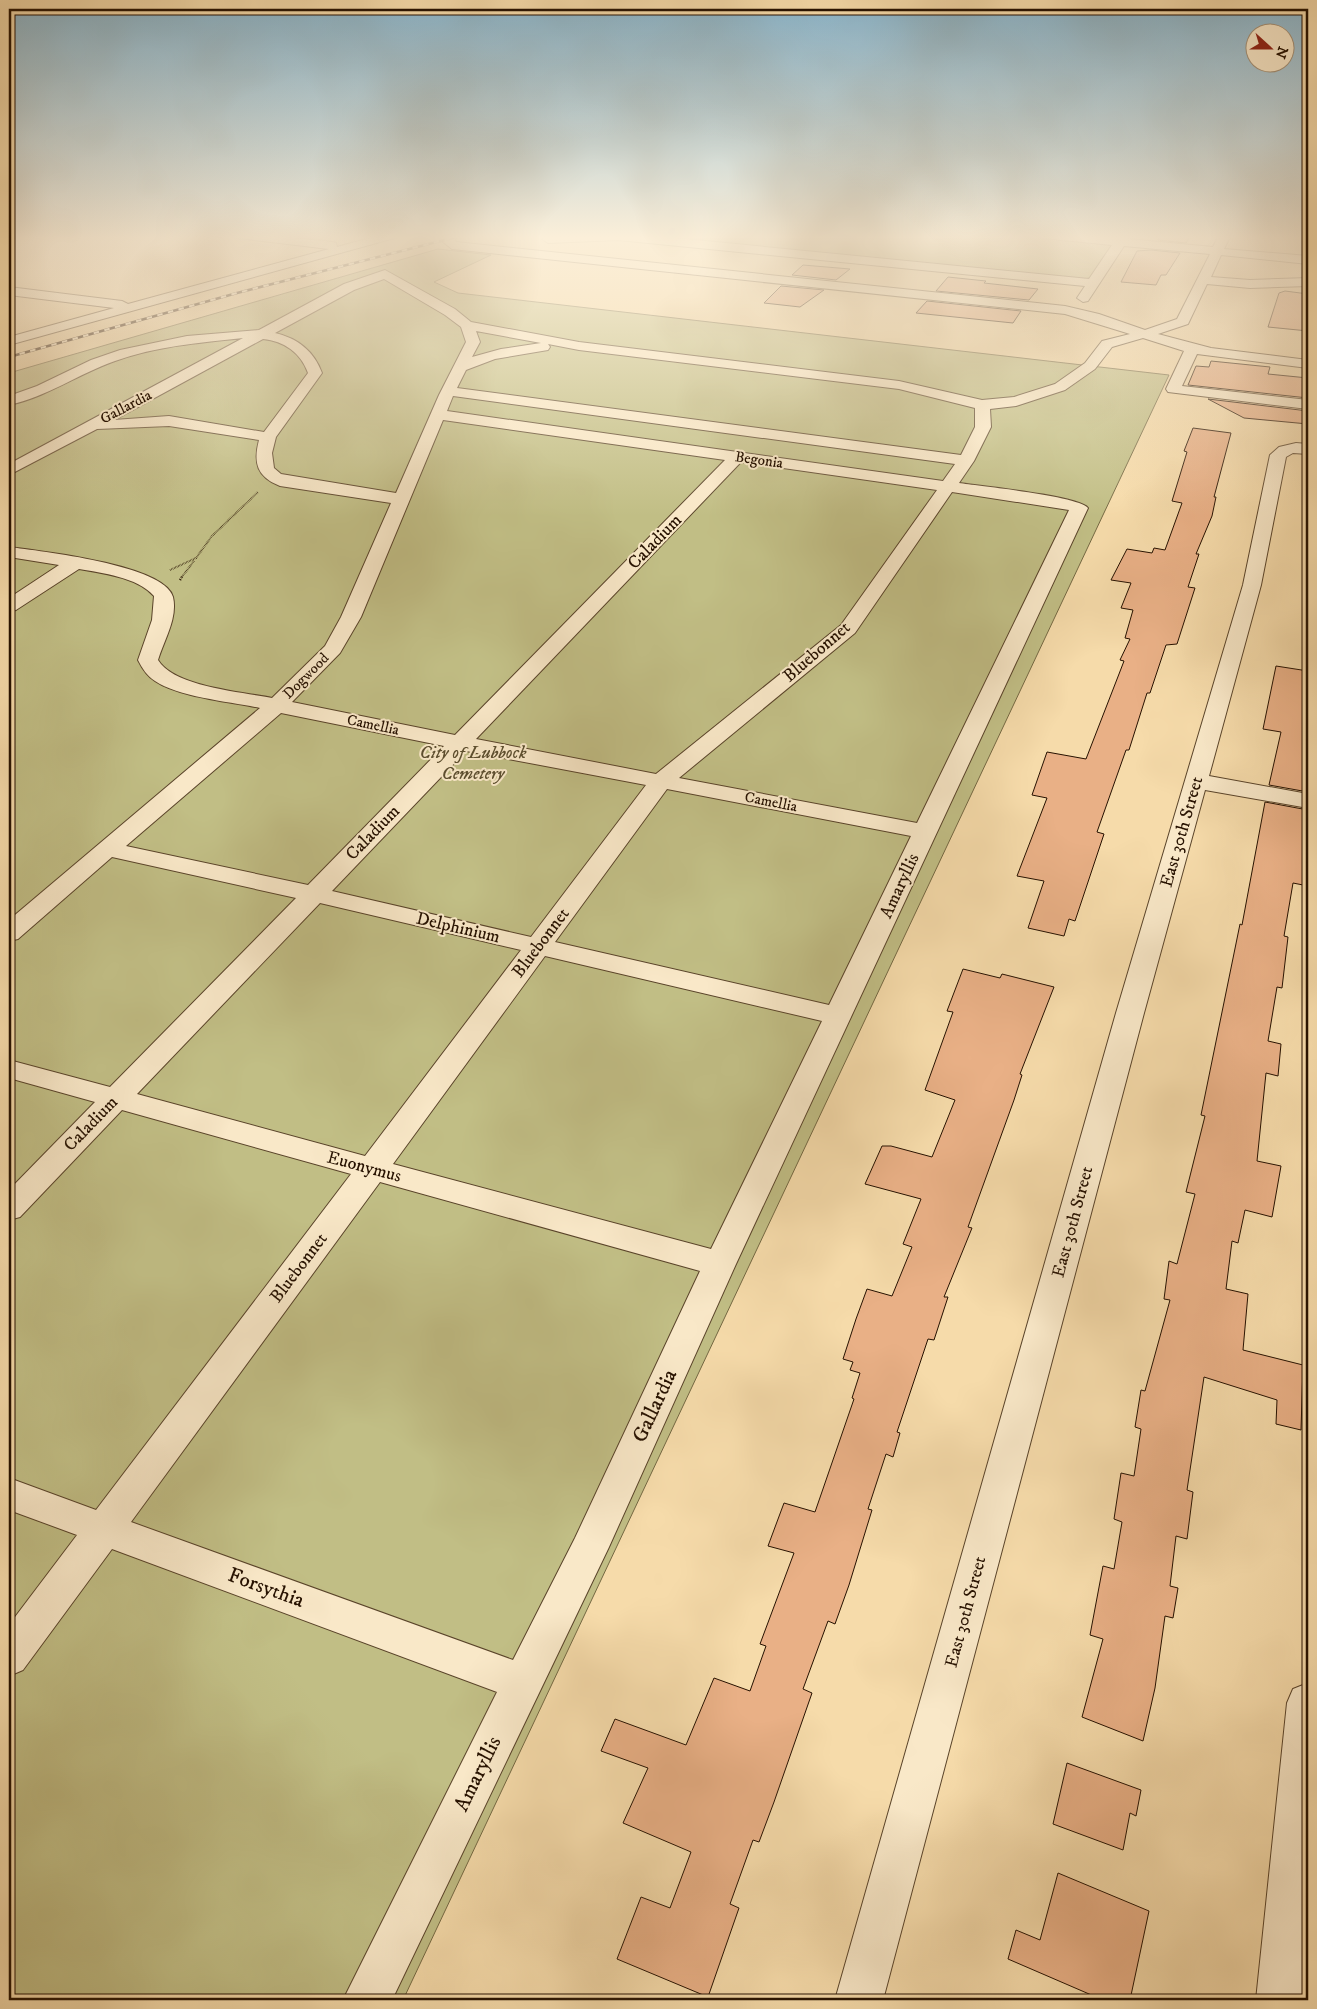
<svg xmlns="http://www.w3.org/2000/svg" width="1317" height="2009" font-family="'IM FELL DW Pica',serif">
	<rect width="100%" height="100%" fill="#f6dbaa"/>
	<filter id="stains"><feTurbulence type="fractalNoise" baseFrequency=".004" numOctaves="4"/><feColorMatrix values="0 0 0 0 .2 0 0 0 0 .09 0 0 0 0 .02 0 0 0 .5 -.17"/></filter>
	<radialGradient id="worn" r=".72"><stop offset=".6" stop-color="#630" stop-opacity="0"/><stop offset="1" stop-color="#630" stop-opacity=".3"/></radialGradient>
	<path fill="#c1be85" stroke="#746842" d="M669,235H1013L1114,245L1094,276L1086,279L665,238Z
		M438,249L491,255L434,282L458,293L1169,375L403,2000H9V373Z"/>
	<path fill="#e9b086" stroke="#261100" d="M1160,235H1191L1186,243L1158,240Z
		M1151,250L1180,253L1166,275H1161L1156,285L1121,282L1137,251Z
		M803,265L850,269L836,280L792,275Z
		M948,277L986,281L984,283L1038,289L1029,300L936,291Z
		M781,286L824,290L800,307L764,303Z
		M1285,291L1308,294V331L1268,327L1279,293Z
		M927,301L1021,311L1013,323L916,313Z
		M1211,361L1270,367L1268,374L1308,378V398L1188,385L1196,366L1209,367Z
		M1208,399L1308,411V424L1244,418Z
		M1193,428L1231,433L1214,497H1216L1212,516L1196,554H1199L1188,587L1195,588L1177,644L1166,645L1150,693H1147L1129,750H1126L1097,832L1104,834L1075,921L1069,919L1064,936L1028,928L1044,881L1017,876L1047,798L1032,795L1047,752L1086,759L1119,674L1124,661L1120,660L1130,639L1125,638L1133,610L1121,608L1131,583L1111,580L1127,549L1152,553L1154,548L1165,550L1182,503L1172,501L1187,452L1184,451Z
		M1276,666L1308,671V792L1269,785L1281,732L1263,729Z
		M1265,802L1308,810V886L1293,883L1284,936L1288,937L1282,988L1277,987L1268,1041L1281,1044L1278,1076L1266,1073L1257,1161L1281,1166L1272,1217L1245,1210L1238,1243L1232,1241L1226,1289L1248,1294L1243,1350L1303,1365L1301,1430L1276,1424L1277,1400L1204,1377L1187,1490L1193,1492L1187,1539L1176,1536L1170,1586L1178,1588L1173,1618L1165,1616L1155,1688L1143,1741L1082,1717L1103,1639L1090,1635L1103,1566L1114,1569L1122,1522L1114,1519L1121,1473L1134,1476L1141,1429L1135,1427L1141,1390L1145,1391L1170,1300L1164,1299L1169,1261L1177,1264L1195,1194L1186,1192L1205,1116L1201,1115L1240,924L1242,925Z
		M963,969L1000,978L1002,974L1054,987L1020,1074L1022,1075L1014,1100L968,1227L972,1228L944,1297H948L934,1340L928,1339L897,1432L900,1433L893,1457L886,1454L868,1509L872,1510L849,1585L835,1624L828,1621L803,1689L812,1693L774,1802L759,1842L753,1840L730,1904L739,1908L708,1997L617,1959L641,1897L670,1908L691,1852L623,1823L648,1768L601,1751L615,1719L686,1745L714,1678L750,1691L766,1646L760,1644L794,1553L768,1546L784,1503L815,1512L854,1399L852,1398L860,1373L850,1370L853,1362L843,1359L856,1319L867,1289L892,1296L912,1247L903,1244L921,1199L865,1184L882,1146H891L932,1157L955,1100L925,1090L953,1012L947,1011Z
		M1067,1763L1141,1790L1136,1816L1130,1813L1123,1850L1053,1824Z
		M1058,1873L1149,1911L1130,2000H1103L1008,1959L1016,1930L1040,1940Z"/>
	<g fill="none" stroke-linecap="round" stroke-linejoin="round">
		<defs>
			<path id="minor" d="M232,235H269L332,242L336,243L337,247L381,235H400L398,237L9,345V337L114,308L9,295V287L122,301L128,304L329,249L238,238Z
				M441,235H453L456,242L1065,306L1099,314L1145,330L1177,319L1210,254L1124,246L1088,301L1083,302L1077,298L1085,286L618,240L548,243L542,239L544,237L558,235H644L1089,279L1112,245L1043,238L1037,235H1081L1117,238L1119,235H1131L1128,239L1213,247L1219,235H1231L1224,249L1308,256V264L1221,255L1211,277L1250,280L1308,278V286L1250,288L1207,284L1188,324L1158,334L1211,348L1308,360V368L1197,354L1182,386L1308,400V409L1168,392L1166,389L1184,351L1143,338L1112,347L1095,369L1065,390L1016,406L990,409L991,427L974,461L959,483C979,486 1079,496 1088,508L736,1264L609,1547L392,2000H343L497,1692L112,1549L23,1670L9,1676V1625L77,1535L9,1510V1478L96,1510L351,1174L122,1110L20,1217L9,1220V1190L95,1102L9,1078V1060L110,1087L296,898L112,857L18,939L9,941V920L260,708C232,702 178,697 155,681C147,676 142,668 138,660L152,620L154,596C137,577 102,573 79,569L16,610L9,612V598L59,565L9,557V547C40,551 165,565 173,597C178,618 164,640 158,660C174,687 243,692 272,698L325,646L341,617L391,503L280,486C257,477 253,463 259,440L169,426L97,429L9,475V464L243,338C200,343 156,346 115,361C78,374 47,397 9,405V396L37,386L91,360L120,350L187,336L259,330L344,284L385,270L455,309L471,322L579,342L899,381L982,400L1014,397L1055,384L1085,363L1102,341L1130,334L1065,314L452,249L443,242ZM384,279L445,315L461,327L466,342L439,395L396,493L281,474L274,468L272,453L276,437L322,373C314,351 297,338 275,333L354,290ZM476,331L541,343L501,349L472,357L480,342ZM263,339C284,341 301,353 308,373L264,432L169,416L114,420ZM548,344L579,350L899,389L975,408V427L961,455L457,388L466,370L495,359L548,350L550,347ZM453,396L955,464L943,481L447,411ZM443,420L725,460L455,735L292,702L340,653L361,617ZM741,462L937,490L841,625L656,774L476,739ZM952,492L1069,510L917,823L679,778L855,633ZM281,713L444,746L308,885L126,846ZM466,751L646,785L531,937L332,891ZM667,789L911,836L829,1005L555,942ZM320,903L521,950L365,1156L137,1094ZM545,956L822,1021L711,1249L393,1164ZM380,1182L700,1271L575,1538L513,1660L131,1522Z
				M1296,443L1308,444V454L1293,453L1286,457L1261,585L1209,776L1308,794V808L1205,790L1144,1013L883,2000H835L1116,1013L1243,585L1270,455L1279,447Z
				M1308,1683V1949L1304,2000H1256L1287,1703L1293,1689Z"/>
		</defs>
		<use href="#minor" stroke="#5a442a" stroke-width="2"/>
		<path stroke="#261100" stroke-width="2" stroke-dasharray="0.5 1" stroke-linecap="butt" d="M170,570L196,558L212,536L258,492
			M181,578L194,561"/>
		<path stroke="#261100" stroke-width="2.5" stroke-dasharray="1 2" stroke-linecap="butt" d="M180,580L182,577"/>
		<use href="#minor" fill="#f9e8c8" fill-rule="evenodd"/>
		<defs>
			<path id="rail" d="M9,357L237,293L464,235"/>
		</defs>
		<use href="#rail" stroke="#261100" stroke-width="2.5"/>
		<use href="#rail" stroke="#f9e8c8" stroke-width="2" stroke-dasharray="5.5" stroke-linecap="butt"/>
	</g>
	<linearGradient id="sky" x2="0" y2="1"><stop stop-color="#8ab7cf"/><stop offset="0.46" stop-color="#fbefd9"/><stop offset="1" stop-color="#fbefd9" stop-opacity="0"/></linearGradient>
	<rect width="1317" height="516" fill="url(#sky)"/>
	<g text-anchor="middle" dominant-baseline="central" stroke-width="4" stroke-linejoin="round" paint-order="stroke">
		<g font-size="15" fill="#261100" stroke="#f9e8c8">
			<text transform="translate(126 407) rotate(-28)">Gallardia</text>
			<text transform="translate(759 460) rotate(8)">Begonia</text>
			<text transform="translate(306 676) rotate(-45)">Dogwood</text>
			<text transform="translate(373 725) rotate(12)">Camellia</text>
			<text transform="translate(771 802) rotate(11)">Camellia</text>
		</g>
		<g font-size="18" fill="#261100" stroke="#f9e8c8">
			<text transform="translate(655 542) rotate(-46)">Caladium</text>
			<text transform="translate(817 652) rotate(-41)">Bluebonnet</text>
			<text transform="translate(1182 832) rotate(-74)">East 30th Street</text>
			<text transform="translate(373 833) rotate(-46)">Caladium</text>
			<text transform="translate(900 886) rotate(-65)">Amaryllis</text>
			<text transform="translate(458 928) rotate(13)">Delphinium</text>
			<text transform="translate(541 943) rotate(-53)">Bluebonnet</text>
			<text transform="translate(91 1124) rotate(-46)">Caladium</text>
			<text transform="translate(364 1167) rotate(15)">Euonymus</text>
			<text transform="translate(1073 1222) rotate(-75)">East 30th Street</text>
			<text transform="translate(299 1268) rotate(-53)">Bluebonnet</text>
			<text transform="translate(966 1612) rotate(-75)">East 30th Street</text>
		</g>
		<g font-size="18" font-style="italic" fill="#5c4e2f" stroke="#f9e8c8">
			<text x="473" y="753">City of Lubbock<tspan x="473" dy="21">Cemetery</tspan></text>
		</g>
		<g font-size="21" fill="#261100" stroke="#f9e8c8">
			<text transform="translate(655 1406) rotate(-65)">Gallardia</text>
			<text transform="translate(266 1588) rotate(20)">Forsythia</text>
			<text transform="translate(478 1774) rotate(-64)">Amaryllis</text>
		</g>
	</g>
	<rect width="1317" height="2009" fill="none" stroke="#f6dbaa" stroke-width="30"/>
	<rect x="10" y="10" width="1297" height="1989" fill="none" stroke="#261100" stroke-width="2.5"/>
	<rect x="15" y="15" width="1287" height="1979" fill="none" stroke="#261100"/>
	<g transform="translate(1270 48) rotate(111)"><circle r="24" fill="#f9e8c8" stroke="#a59278"/>
	<path d="M0-4L9 19L0 12L-9 19Z" fill="#8f2418"/>
	<text y="-8" font-size="14" font-weight="bold" text-anchor="middle" fill="#261100">N</text>
	</g>
	<rect width="100%" height="100%" filter="url(#stains)"/>
	<rect width="100%" height="100%" fill="url(#worn)"/>
</svg>
